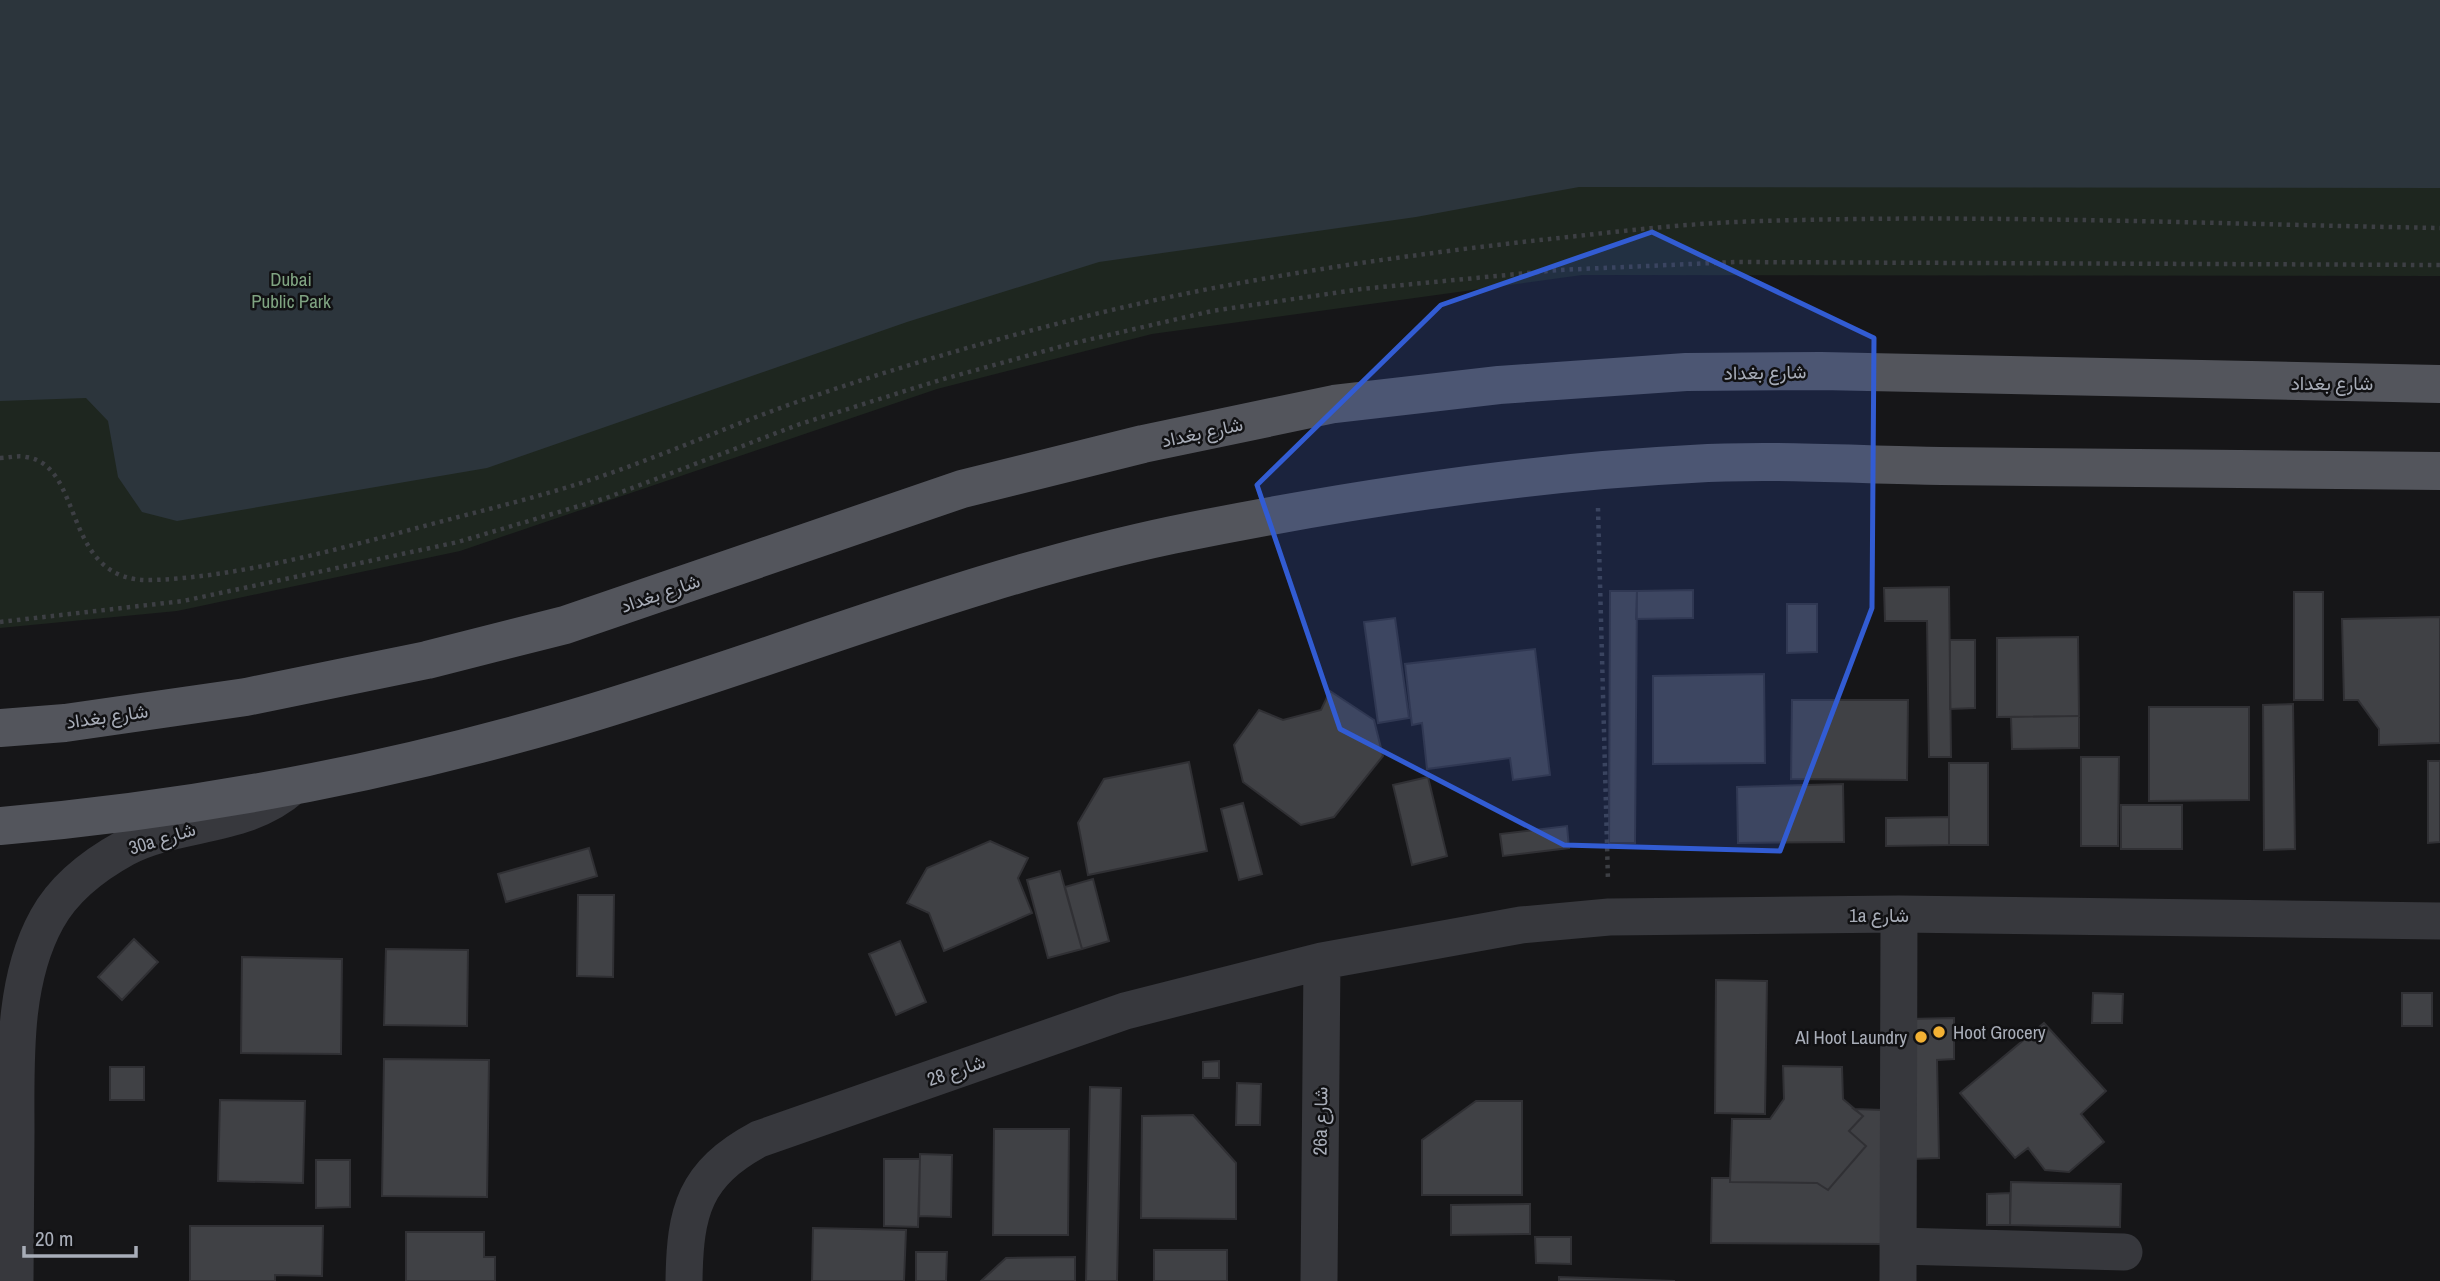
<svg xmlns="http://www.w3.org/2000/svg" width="2440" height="1281" font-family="'Archivo Narrow',Vazirmatn,sans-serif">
	<rect width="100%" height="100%" fill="#161618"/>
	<path fill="#1e261f" d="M0,0H2440V276L1582,275L1152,334L937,389L460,551L177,611L0,628Z"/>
	<path fill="#2c353c" d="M0,0H2440V188L1579,187L1416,217L1099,262L907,322L487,468L177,521L142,512L118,477L108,421L86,398L0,401Z"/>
	<path fill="#404145" stroke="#303034" stroke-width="2" d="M1949,587L1951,757H1929L1927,621H1885L1884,588Z
		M1693,590V618L1636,619L1637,591Z
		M1610,591H1637L1635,843H1609Z
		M2294,592H2323V700H2294Z
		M1787,604H1817V652L1787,653Z
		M2440,617V743L2379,745V729L2358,700H2344L2342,619Z
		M1395,618L1409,718L1378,723L1364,622Z
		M2078,637L2079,716L1997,717V638Z
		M1950,640H1975V708L1950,709Z
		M1535,649L1550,775L1513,780L1510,758L1427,769L1422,723L1412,725L1405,664Z
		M1764,674L1765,763L1653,764V676Z
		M1330,691L1374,720L1383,756L1334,817L1301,825L1243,782L1234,745L1259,710L1283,720L1321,710Z
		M1792,700H1908L1907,780L1791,779Z
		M2293,704L2295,849L2264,850L2263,705Z
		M2149,707H2249V800L2149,801Z
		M2079,716V748L2012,749L2011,717Z
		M2081,757H2119L2118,846H2081Z
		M2428,761H2440V842L2428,843Z
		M1189,762L1207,851L1088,875L1078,823L1104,779Z
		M1949,763H1988V845H1949Z
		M1428,777L1447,856L1412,865L1393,785Z
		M1843,784L1844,842L1738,843L1737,787Z
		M1243,803L1262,874L1239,880L1221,809Z
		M2121,805H2182V849H2121Z
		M1949,817V845L1886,846V818Z
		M1567,826L1569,848L1503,856L1500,834Z
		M990,841L1028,858L1018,878L1032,913L944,951L929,913L907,903L927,868Z
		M589,848L597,876L506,902L498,874Z
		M1060,871L1082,949L1048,958L1027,880Z
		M1093,879L1109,941L1082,949L1065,887Z
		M578,895H614L613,977L577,976Z
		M134,939L158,962L122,1000L98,977Z
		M900,941L926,1002L896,1015L869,954Z
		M386,949L468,950L467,1026L384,1025Z
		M242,957L342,959L341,1054L241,1053Z
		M1716,980L1767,981L1765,1114L1715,1113Z
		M2093,993L2123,994L2122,1023H2092Z
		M2402,993H2432V1026H2402Z
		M1954,1018V1059L1937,1060L1939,1158L1911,1159L1908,1019Z
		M2044,1023L2106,1091L2081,1114L2104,1142L2069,1172L2045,1170L2028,1148L2015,1158L1960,1093Z
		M384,1059L489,1060L487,1197L382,1196Z
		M1219,1061V1078H1203V1062Z
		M1783,1066L1842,1067L1843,1099L1863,1116L1849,1131L1866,1146L1828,1190L1817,1183L1730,1182L1732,1119H1770L1784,1099Z
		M110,1067H144V1100H110Z
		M1237,1083L1261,1084L1260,1125H1236Z
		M1090,1087L1121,1088L1117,1281H1086Z
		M220,1100L305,1101L303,1183L218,1181Z
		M1476,1101H1522V1195H1422V1140Z
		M1854,1109L1882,1110L1883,1244L1711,1243L1712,1178H1730V1182L1817,1183L1828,1190L1866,1146L1849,1131L1863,1116Z
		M1193,1115L1236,1163V1219L1141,1218L1142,1116Z
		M994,1129H1069L1068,1235H993Z
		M920,1154L952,1155L951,1217L919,1216Z
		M884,1159H920L918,1227L884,1226Z
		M316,1160H350V1207L316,1208Z
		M2011,1182L2121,1184L2120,1227L2010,1225Z
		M2010,1193V1225H1987V1194Z
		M1530,1204V1234L1451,1235V1205Z
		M190,1226H323L322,1276L275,1275V1281H190Z
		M813,1228L906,1230L904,1281H812Z
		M406,1232H484V1257H495V1281H406Z
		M1535,1237H1571V1264L1536,1263Z
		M1154,1250H1227V1281H1154Z
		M916,1252H947L946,1281H916Z
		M1075,1257V1281H981L1006,1258Z
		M1559,1277L1675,1281H1559Z"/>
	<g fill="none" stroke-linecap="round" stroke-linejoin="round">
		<path stroke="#3d3f44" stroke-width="4.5" stroke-dasharray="3.5 5" stroke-linecap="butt" d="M0,458C9,458 17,455 26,457C86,465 60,584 153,580C238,577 335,550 417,528C479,511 541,497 602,476C667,454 729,426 794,403C882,372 973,345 1064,322C1216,282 1374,259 1531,241C1598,234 1667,225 1735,222C1969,213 2206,224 2440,228
			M1598,508L1608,881
			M0,622L183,601L458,542L606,498L800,424L940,380L1070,344L1212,311L1361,289L1559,270L1735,262L2440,265"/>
		<path stroke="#37383d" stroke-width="37" d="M1898,1246L2124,1252
			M15,1281C15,1231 16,1182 16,1132C16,1063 12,982 47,919C64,888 94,865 125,848C178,820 245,829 292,787
			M684,1281C685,1211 694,1174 759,1139L1125,1011L1322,961L1521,925L1609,917L1899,914L2440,921
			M1319,1281L1322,961
			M1898,1281L1899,914"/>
		<path stroke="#53555c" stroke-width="38" d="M0,728L65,723L246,697L427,660L565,625L962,489L1143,444L1334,404L1499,385L1686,372L1821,371L2440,384
			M0,826C189,810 381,774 564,721C768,662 964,579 1172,535C1344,500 1516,473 1691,464C1774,459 1858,465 1941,466C2107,468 2274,469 2440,471"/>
	</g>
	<path fill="#325cd3" fill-opacity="0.2" stroke="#325cd3" stroke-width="5" stroke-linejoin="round" d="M1652,232L1874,338L1872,608L1780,851L1564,845L1340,729L1257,485L1441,305Z"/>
	<g fill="#f2b134" stroke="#111113" stroke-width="2.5">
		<circle cx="1939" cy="1032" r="7"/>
		<circle cx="1921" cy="1037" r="7"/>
	</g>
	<g text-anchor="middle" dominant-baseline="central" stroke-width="5" stroke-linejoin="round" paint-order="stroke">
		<g font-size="19" fill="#7fa381" stroke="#111113">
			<text x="291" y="279">Dubai<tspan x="291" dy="22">Public Park</tspan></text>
		</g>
		<g font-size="19" fill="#a8adb8" stroke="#111113">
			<text transform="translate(1765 372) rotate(-1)">شارع بغداد</text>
			<text x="2332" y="383">شارع بغداد</text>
			<text transform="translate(1202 432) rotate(-12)">شارع بغداد</text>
			<text transform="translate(660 593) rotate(-19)">شارع بغداد</text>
			<text transform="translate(107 716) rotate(-8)">شارع بغداد</text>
			<text transform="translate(162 838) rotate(-17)">30a شارع</text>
			<text x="1879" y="915">1a شارع</text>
			<text transform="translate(956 1070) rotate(-19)">شارع 28</text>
			<text transform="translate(1320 1121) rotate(-89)">26a شارع</text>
		</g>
		<g font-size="19" fill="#a8adb8" stroke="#111113" text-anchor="start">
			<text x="1953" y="1032">Hoot Grocery</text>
			<text x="1907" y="1037" text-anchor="end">Al Hoot Laundry</text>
		</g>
	</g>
	<path d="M24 1246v10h112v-10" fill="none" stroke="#a8adb8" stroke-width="3.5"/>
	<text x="35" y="1246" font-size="21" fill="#a8adb8" stroke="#111113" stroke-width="5" paint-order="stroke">20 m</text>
</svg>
